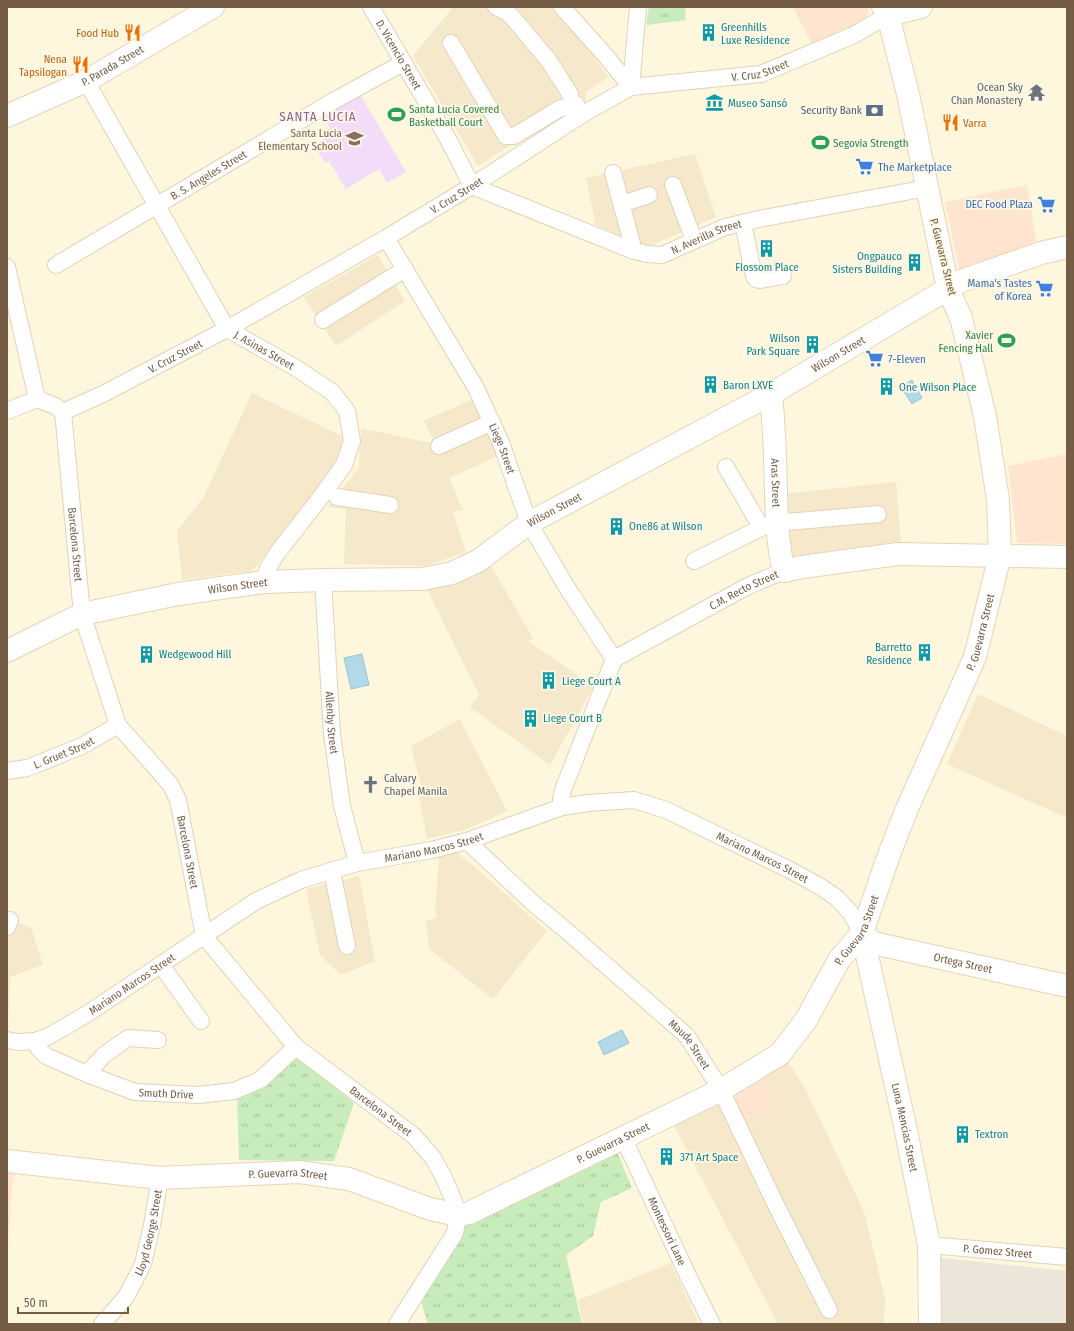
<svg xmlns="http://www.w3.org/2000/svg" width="1074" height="1331" font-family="'Fira Sans Condensed',sans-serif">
	<defs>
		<pattern id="grass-tufts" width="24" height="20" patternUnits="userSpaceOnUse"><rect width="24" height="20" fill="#c8ecbc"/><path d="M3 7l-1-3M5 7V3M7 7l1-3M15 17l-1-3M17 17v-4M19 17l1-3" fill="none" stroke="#a7c29a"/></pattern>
	</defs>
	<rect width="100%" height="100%" fill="#fef6dd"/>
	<path fill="#f6e9cb" d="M453,7H553L584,42L608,77L585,93L586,102L562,113L478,166L413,56Z
		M695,154L716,217L652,245H637L596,225L586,178Z
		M378,255L405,301L336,346L304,297Z
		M252,393L346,438L325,482L287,532L252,571L182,580L177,531L203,498Z
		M473,399L498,456L449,478L463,510L453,512L466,552L426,566L344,564L346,509L328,507L359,468L361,428L435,444L424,421Z
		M896,482L901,543L788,557L783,494Z
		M490,564L533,638L529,642L594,686L550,765L470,707L479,695L426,587Z
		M978,694L1067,736V818L947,764Z
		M460,719L507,811L465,830L427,839L419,795L423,794L411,746Z
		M456,852L478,870L547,931L493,999L429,949L426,920L437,918L435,912L439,857Z
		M359,876L375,961L341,975L320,955L306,889Z
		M7,918L31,928L43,965L10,977L8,1026Z
		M787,1061L804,1086L864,1212L885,1298L884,1324H778L673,1124Z
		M671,1263L699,1324H583L578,1300Z"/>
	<path fill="#ffe5d0" d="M793,7H867L869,12L867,20L813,46Z
		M1027,185L1037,247L960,272L945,202Z
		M1067,454V544L1017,543L1008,466Z
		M761,1080L774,1108L746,1121L733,1094Z
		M7,1173H13L7,1261Z"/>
	<path fill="#ebe5da" d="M941,1258L1067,1271V1324H940Z"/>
	<path fill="#f3dbfa" d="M359,93L406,172L387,183L379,169L346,189L329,161L325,163L314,145L333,133L322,115Z"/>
	<path fill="url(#grass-tufts)" d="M649,7H685L686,20L646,25Z
		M295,1054L354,1103L334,1161L239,1160L237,1095L267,1086Z
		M616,1149L632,1188L601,1202L593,1236L566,1255L582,1324H428L421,1302L458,1227Z"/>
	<path fill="#b1d9e8" stroke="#97c7db" d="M912,380L922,398L912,404L901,387Z
		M362,654L369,685L351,689L344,658Z
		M622,1030L629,1043L604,1055L598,1042Z"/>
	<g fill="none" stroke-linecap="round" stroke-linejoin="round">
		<defs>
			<g id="street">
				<path id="s1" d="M371,7L448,139L472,186"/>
				<path d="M496,7L507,12L513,18L549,61L570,94"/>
				<path d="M562,7L605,55L631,87"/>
				<path d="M451,43L506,136H514L559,109L576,104"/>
				<path id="s2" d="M86,81L227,329L296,368L332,392L347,411L352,441L344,465L321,497L278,552L268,568L264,582"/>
				<path d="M631,87L638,7"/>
				<path d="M613,173L634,251"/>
				<path d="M673,185L694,240"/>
				<path id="s3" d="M472,186L634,251L647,254L662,255L725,227L759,219L927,188"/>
				<path d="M622,204L649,195"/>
				<path d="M743,223L754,276L756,279L760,280L783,276"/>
				<path id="s4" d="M386,238L476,388L501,443L529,523L566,586L614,659"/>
				<path id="s5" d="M56,265L335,100L403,63"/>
				<path d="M7,267L37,399"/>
				<path d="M323,320L405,269"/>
				<path id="s6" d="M7,411L37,399L55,406L63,412L103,394L227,329L386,238L472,186L583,114L631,87L761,74L854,35L888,15"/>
				<path id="s7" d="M63,412L82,614L118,725L170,784L178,800L204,936L296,1047L414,1136L433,1158L443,1176L453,1199L458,1215L455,1233L397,1324"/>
				<path d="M439,446L492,422"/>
				<path d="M726,467L761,527"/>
				<path d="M337,497L390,505"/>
				<path d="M694,561L765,526L787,522L878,514"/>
				<path id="s8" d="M323,580L332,734L342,806L357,863"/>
				<path id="s9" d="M7,771L27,768L82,746L118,725"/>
				<path id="s10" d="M562,807L561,799L563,790L614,659L748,586L784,571"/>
				<path id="s11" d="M467,841L534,904L561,926L687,1036L721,1090L775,1203L829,1310"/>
				<path d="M332,871L347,946"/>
				<path d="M7,927L10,920"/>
				<path d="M161,965L201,1021"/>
				<path id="s12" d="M7,1040L18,1042L35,1041L49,1036L87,1014L256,901L301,880L357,863L432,850L467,841L562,807L588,803L634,800L666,810L788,869L821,887L837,898L850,912L862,933"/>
				<path id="s13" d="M35,1041L39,1049L46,1056L87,1074L135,1092L198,1095L234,1091L260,1080L296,1047"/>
				<path d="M87,1074L104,1055L128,1038L158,1040"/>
				<path id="s14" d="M623,1137L690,1280L712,1324"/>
				<path id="s15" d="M929,1245L1067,1257"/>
				<path id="s16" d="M102,1324L126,1297L143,1264L152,1225L160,1178"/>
			</g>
			<g id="secondary">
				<path d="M888,15L921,7"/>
				<path id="s17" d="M7,116L86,81L213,7"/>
				<path id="s18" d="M771,394C773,417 775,439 775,462C777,499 775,535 784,571L802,567L898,554L1067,557"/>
				<path id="s19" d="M7,651L82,614L178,594L264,582L323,580L423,579L452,573L478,561L529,523L771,394L961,281L1041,253L1067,247"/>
				<path id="s20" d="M862,933L905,1126L929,1245L930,1324"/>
				<path id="s21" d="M862,933L873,943L1067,986"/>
				<path id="s22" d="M7,1161L160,1178L299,1172L349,1179L430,1209L458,1215L469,1213L721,1090L780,1054L806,1020L839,960L862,933L890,852L906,811L975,657L1000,555L998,500L985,416L961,318L948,289L908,94L888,15L883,7"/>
			</g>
		</defs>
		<use href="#street" stroke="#e2d2b9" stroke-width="18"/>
		<use href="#secondary" stroke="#e8d4b7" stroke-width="24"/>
		<use href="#street" stroke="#fff" stroke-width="16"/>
		<use href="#secondary" stroke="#fff" stroke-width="22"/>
	</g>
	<defs>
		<symbol id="restaurant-bare" viewBox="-9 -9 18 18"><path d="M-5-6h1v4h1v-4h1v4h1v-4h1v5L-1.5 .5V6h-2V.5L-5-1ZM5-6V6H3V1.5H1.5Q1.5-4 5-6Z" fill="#e8710a" stroke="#fff8e5" stroke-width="2.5" paint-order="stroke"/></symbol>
		<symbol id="building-bare" viewBox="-9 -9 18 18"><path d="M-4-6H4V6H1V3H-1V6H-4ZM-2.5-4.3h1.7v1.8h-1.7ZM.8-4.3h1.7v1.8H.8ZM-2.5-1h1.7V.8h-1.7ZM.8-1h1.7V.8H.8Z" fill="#0f9aa8" stroke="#fff8e5" stroke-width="2.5" paint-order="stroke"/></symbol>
		<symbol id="temple-bare" viewBox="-9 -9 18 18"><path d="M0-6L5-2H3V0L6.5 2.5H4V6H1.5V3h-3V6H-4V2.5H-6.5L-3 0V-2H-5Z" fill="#6b7280" stroke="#fff8e5" stroke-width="2.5" paint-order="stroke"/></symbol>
		<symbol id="museum-bare" viewBox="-9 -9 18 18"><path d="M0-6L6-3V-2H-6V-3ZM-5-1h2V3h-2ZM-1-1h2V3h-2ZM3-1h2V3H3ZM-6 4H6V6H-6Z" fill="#0f9aa8" stroke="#fff8e5" stroke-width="2.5" paint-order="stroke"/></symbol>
		<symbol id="bank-bare" viewBox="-9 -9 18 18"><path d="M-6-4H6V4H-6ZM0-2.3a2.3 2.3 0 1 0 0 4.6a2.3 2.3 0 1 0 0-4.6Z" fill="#5c6f8a" stroke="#fff8e5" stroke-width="2.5" paint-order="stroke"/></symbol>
		<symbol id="stadium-bare" viewBox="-9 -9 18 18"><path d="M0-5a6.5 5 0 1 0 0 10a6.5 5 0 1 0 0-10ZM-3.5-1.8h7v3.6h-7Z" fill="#2e9e5b" stroke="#fff8e5" stroke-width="2.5" paint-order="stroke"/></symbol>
		<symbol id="school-bare" viewBox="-9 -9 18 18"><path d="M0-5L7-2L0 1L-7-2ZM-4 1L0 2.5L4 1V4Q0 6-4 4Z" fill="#8d6e63" stroke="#fff8e5" stroke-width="2.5" paint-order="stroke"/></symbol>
		<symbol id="supermarket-bare" viewBox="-9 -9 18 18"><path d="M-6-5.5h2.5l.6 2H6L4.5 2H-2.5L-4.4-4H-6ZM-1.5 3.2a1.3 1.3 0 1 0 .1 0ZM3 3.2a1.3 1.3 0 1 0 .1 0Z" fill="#3f7fe0" stroke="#fff8e5" stroke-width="2.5" paint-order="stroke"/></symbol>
		<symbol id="church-bare" viewBox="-9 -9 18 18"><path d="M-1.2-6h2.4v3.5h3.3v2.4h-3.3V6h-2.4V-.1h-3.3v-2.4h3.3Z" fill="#6b7280" stroke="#fff8e5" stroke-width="2.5" paint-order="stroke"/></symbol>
	</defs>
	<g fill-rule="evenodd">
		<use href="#restaurant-bare" x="120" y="20" width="25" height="25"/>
		<use href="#building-bare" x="696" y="20" width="25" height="25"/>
		<use href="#restaurant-bare" x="68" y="52" width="25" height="25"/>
		<use href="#temple-bare" x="1024" y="80" width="25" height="25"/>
		<use href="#museum-bare" x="702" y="90" width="25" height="25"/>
		<use href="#bank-bare" x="862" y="98" width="25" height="25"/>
		<use href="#stadium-bare" x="384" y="102" width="25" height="25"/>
		<use href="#restaurant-bare" x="938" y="110" width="25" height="25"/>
		<use href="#school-bare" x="342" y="126" width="25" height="25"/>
		<use href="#stadium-bare" x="808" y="130" width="25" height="25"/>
		<use href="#supermarket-bare" x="852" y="154" width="25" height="25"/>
		<use href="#supermarket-bare" x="1034" y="192" width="25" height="25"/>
		<use href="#building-bare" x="754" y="236" width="25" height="25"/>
		<use href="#building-bare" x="902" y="250" width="25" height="25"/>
		<use href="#supermarket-bare" x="1032" y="276" width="25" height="25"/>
		<use href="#stadium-bare" x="994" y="328" width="25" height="25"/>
		<use href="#building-bare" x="800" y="332" width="25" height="25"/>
		<use href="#supermarket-bare" x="862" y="346" width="25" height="25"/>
		<use href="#building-bare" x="698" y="372" width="25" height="25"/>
		<use href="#building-bare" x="874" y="374" width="25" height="25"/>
		<use href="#building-bare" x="604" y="514" width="25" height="25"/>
		<use href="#building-bare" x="912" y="640" width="25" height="25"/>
		<use href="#building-bare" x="134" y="642" width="25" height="25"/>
		<use href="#building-bare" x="536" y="668" width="25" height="25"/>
		<use href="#building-bare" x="518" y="706" width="25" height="25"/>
		<use href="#church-bare" x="358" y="772" width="25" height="25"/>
		<use href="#building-bare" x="950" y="1122" width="25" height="25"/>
		<use href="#building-bare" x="654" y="1144" width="25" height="25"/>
	</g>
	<g text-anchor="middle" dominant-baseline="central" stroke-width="3.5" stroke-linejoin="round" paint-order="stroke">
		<g font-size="11" fill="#0d838f" stroke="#fff8e5" text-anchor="start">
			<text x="721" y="27">Greenhills<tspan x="721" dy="13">Luxe Residence</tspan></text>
			<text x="728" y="103">Museo Sansó</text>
			<text x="902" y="256" text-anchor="end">Ongpauco<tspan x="902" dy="13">Sisters Building</tspan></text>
			<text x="767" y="267" text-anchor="middle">Flossom Place</text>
			<text x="800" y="338" text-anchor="end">Wilson<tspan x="800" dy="13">Park Square</tspan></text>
			<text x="723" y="385">Baron LXVE</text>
			<text x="899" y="387">One Wilson Place</text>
			<text x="629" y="526">One86 at Wilson</text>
			<text x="912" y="647" text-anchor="end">Barretto<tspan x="912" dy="13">Residence</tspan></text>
			<text x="159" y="654">Wedgewood Hill</text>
			<text x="562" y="681">Liege Court A</text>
			<text x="543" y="718">Liege Court B</text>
			<text x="975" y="1134">Textron</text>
			<text x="680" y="1157">371 Art Space</text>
		</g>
		<g font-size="11" fill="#c56008" stroke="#fff8e5" text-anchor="end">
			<text x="119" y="33">Food Hub</text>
			<text x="67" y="59">Nena<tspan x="67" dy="13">Tapsilogan</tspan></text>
			<text x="963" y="123" text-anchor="start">Varra</text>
		</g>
		<g font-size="11" fill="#755c44" stroke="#fff8e5">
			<text stroke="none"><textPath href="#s1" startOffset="55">D. Vicencio Street</textPath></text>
			<text stroke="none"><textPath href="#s17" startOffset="117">P. Parada Street</textPath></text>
			<text stroke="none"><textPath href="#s6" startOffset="847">V. Cruz Street</textPath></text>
			<text stroke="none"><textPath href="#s5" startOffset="177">B. S. Angeles Street</textPath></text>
			<text stroke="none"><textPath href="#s6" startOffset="511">V. Cruz Street</textPath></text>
			<text stroke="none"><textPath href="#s3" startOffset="251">N. Averilla Street</textPath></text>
			<text transform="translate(943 257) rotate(76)">P. Guevarra Street</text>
			<text stroke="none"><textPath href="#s2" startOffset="328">J. Asinas Street</textPath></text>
			<text stroke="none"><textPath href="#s19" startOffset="902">Wilson Street</textPath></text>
			<text stroke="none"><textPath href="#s6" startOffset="187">V. Cruz Street</textPath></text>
			<text stroke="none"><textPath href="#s4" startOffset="241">Liege Street</textPath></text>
			<text stroke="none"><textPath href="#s18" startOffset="89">Aras Street</textPath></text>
			<text stroke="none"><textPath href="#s19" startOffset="578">Wilson Street</textPath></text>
			<text stroke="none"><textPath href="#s7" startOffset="133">Barcelona Street</textPath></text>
			<text stroke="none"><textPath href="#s19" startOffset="242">Wilson Street</textPath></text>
			<text stroke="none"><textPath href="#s10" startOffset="305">C.M. Recto Street</textPath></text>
			<text stroke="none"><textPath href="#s22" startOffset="1290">P. Guevarra Street</textPath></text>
			<text stroke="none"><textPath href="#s8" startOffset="143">Allenby Street</textPath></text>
			<text stroke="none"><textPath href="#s9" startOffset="60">L. Gruet Street</textPath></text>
			<text stroke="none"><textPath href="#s12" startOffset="477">Mariano Marcos Street</textPath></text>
			<text stroke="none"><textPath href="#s7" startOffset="469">Barcelona Street</textPath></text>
			<text stroke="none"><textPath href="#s12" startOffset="825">Mariano Marcos Street</textPath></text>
			<text stroke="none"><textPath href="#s22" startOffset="966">P. Guevarra Street</textPath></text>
			<text stroke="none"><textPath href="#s21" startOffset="107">Ortega Street</textPath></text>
			<text stroke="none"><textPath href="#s12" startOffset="141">Mariano Marcos Street</textPath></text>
			<text stroke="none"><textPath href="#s11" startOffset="302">Maude Street</textPath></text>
			<text stroke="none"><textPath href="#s13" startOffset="146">Smuth Drive</textPath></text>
			<text stroke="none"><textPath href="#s7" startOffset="805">Barcelona Street</textPath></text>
			<text stroke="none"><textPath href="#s20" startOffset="199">Luna Mencias Street</textPath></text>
			<text stroke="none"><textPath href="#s22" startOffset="630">P. Guevarra Street</textPath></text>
			<text stroke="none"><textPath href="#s22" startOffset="282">P. Guevarra Street</textPath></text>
			<text stroke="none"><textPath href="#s14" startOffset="104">Montessori Lane</textPath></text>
			<text stroke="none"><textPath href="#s16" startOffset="105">Lloyd George Street</textPath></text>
			<text stroke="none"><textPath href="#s15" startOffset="69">P. Gomez Street</textPath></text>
		</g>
		<g font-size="11" fill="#5b616d" stroke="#fff8e5" text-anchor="end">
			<text x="1023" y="87">Ocean Sky<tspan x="1023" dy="13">Chan Monastery</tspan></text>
			<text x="384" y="778" text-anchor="start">Calvary<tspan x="384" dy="13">Chapel Manila</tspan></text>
		</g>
		<g font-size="11" fill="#27864d" stroke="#fff8e5" text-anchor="start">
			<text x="409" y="109">Santa Lucia Covered<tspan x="409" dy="13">Basketball Court</tspan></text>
			<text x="833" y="143">Segovia Strength</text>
			<text x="993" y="335" text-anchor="end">Xavier<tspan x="993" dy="13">Fencing Hall</tspan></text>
		</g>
		<g font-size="11" fill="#4e5e75" stroke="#fff8e5" text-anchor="end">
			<text x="862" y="110">Security Bank</text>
		</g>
		<g font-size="11" fill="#785e54" stroke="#fff8e5" text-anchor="end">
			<text x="342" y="133">Santa Lucia<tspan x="342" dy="13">Elementary School</tspan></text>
		</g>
		<g font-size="11" fill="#366cbe" stroke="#fff8e5" text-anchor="start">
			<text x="878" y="167">The Marketplace</text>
			<text x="1033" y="204" text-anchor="end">DEC Food Plaza</text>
			<text x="1032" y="283" text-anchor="end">Mama's Tastes<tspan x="1032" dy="13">of Korea</tspan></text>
			<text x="888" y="359">7-Eleven</text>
		</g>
		<g font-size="13" letter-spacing="1" fill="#8e5f99" stroke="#fff8e5">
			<text x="318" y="116">SANTA LUCIA</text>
		</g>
	</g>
	<rect width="1074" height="1331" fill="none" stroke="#755c44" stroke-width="16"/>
	<path d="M18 1307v6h110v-6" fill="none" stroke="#755c44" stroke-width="2"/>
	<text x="24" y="1307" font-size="12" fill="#755c44" stroke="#fff8e5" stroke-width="3" paint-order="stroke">50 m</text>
</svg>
